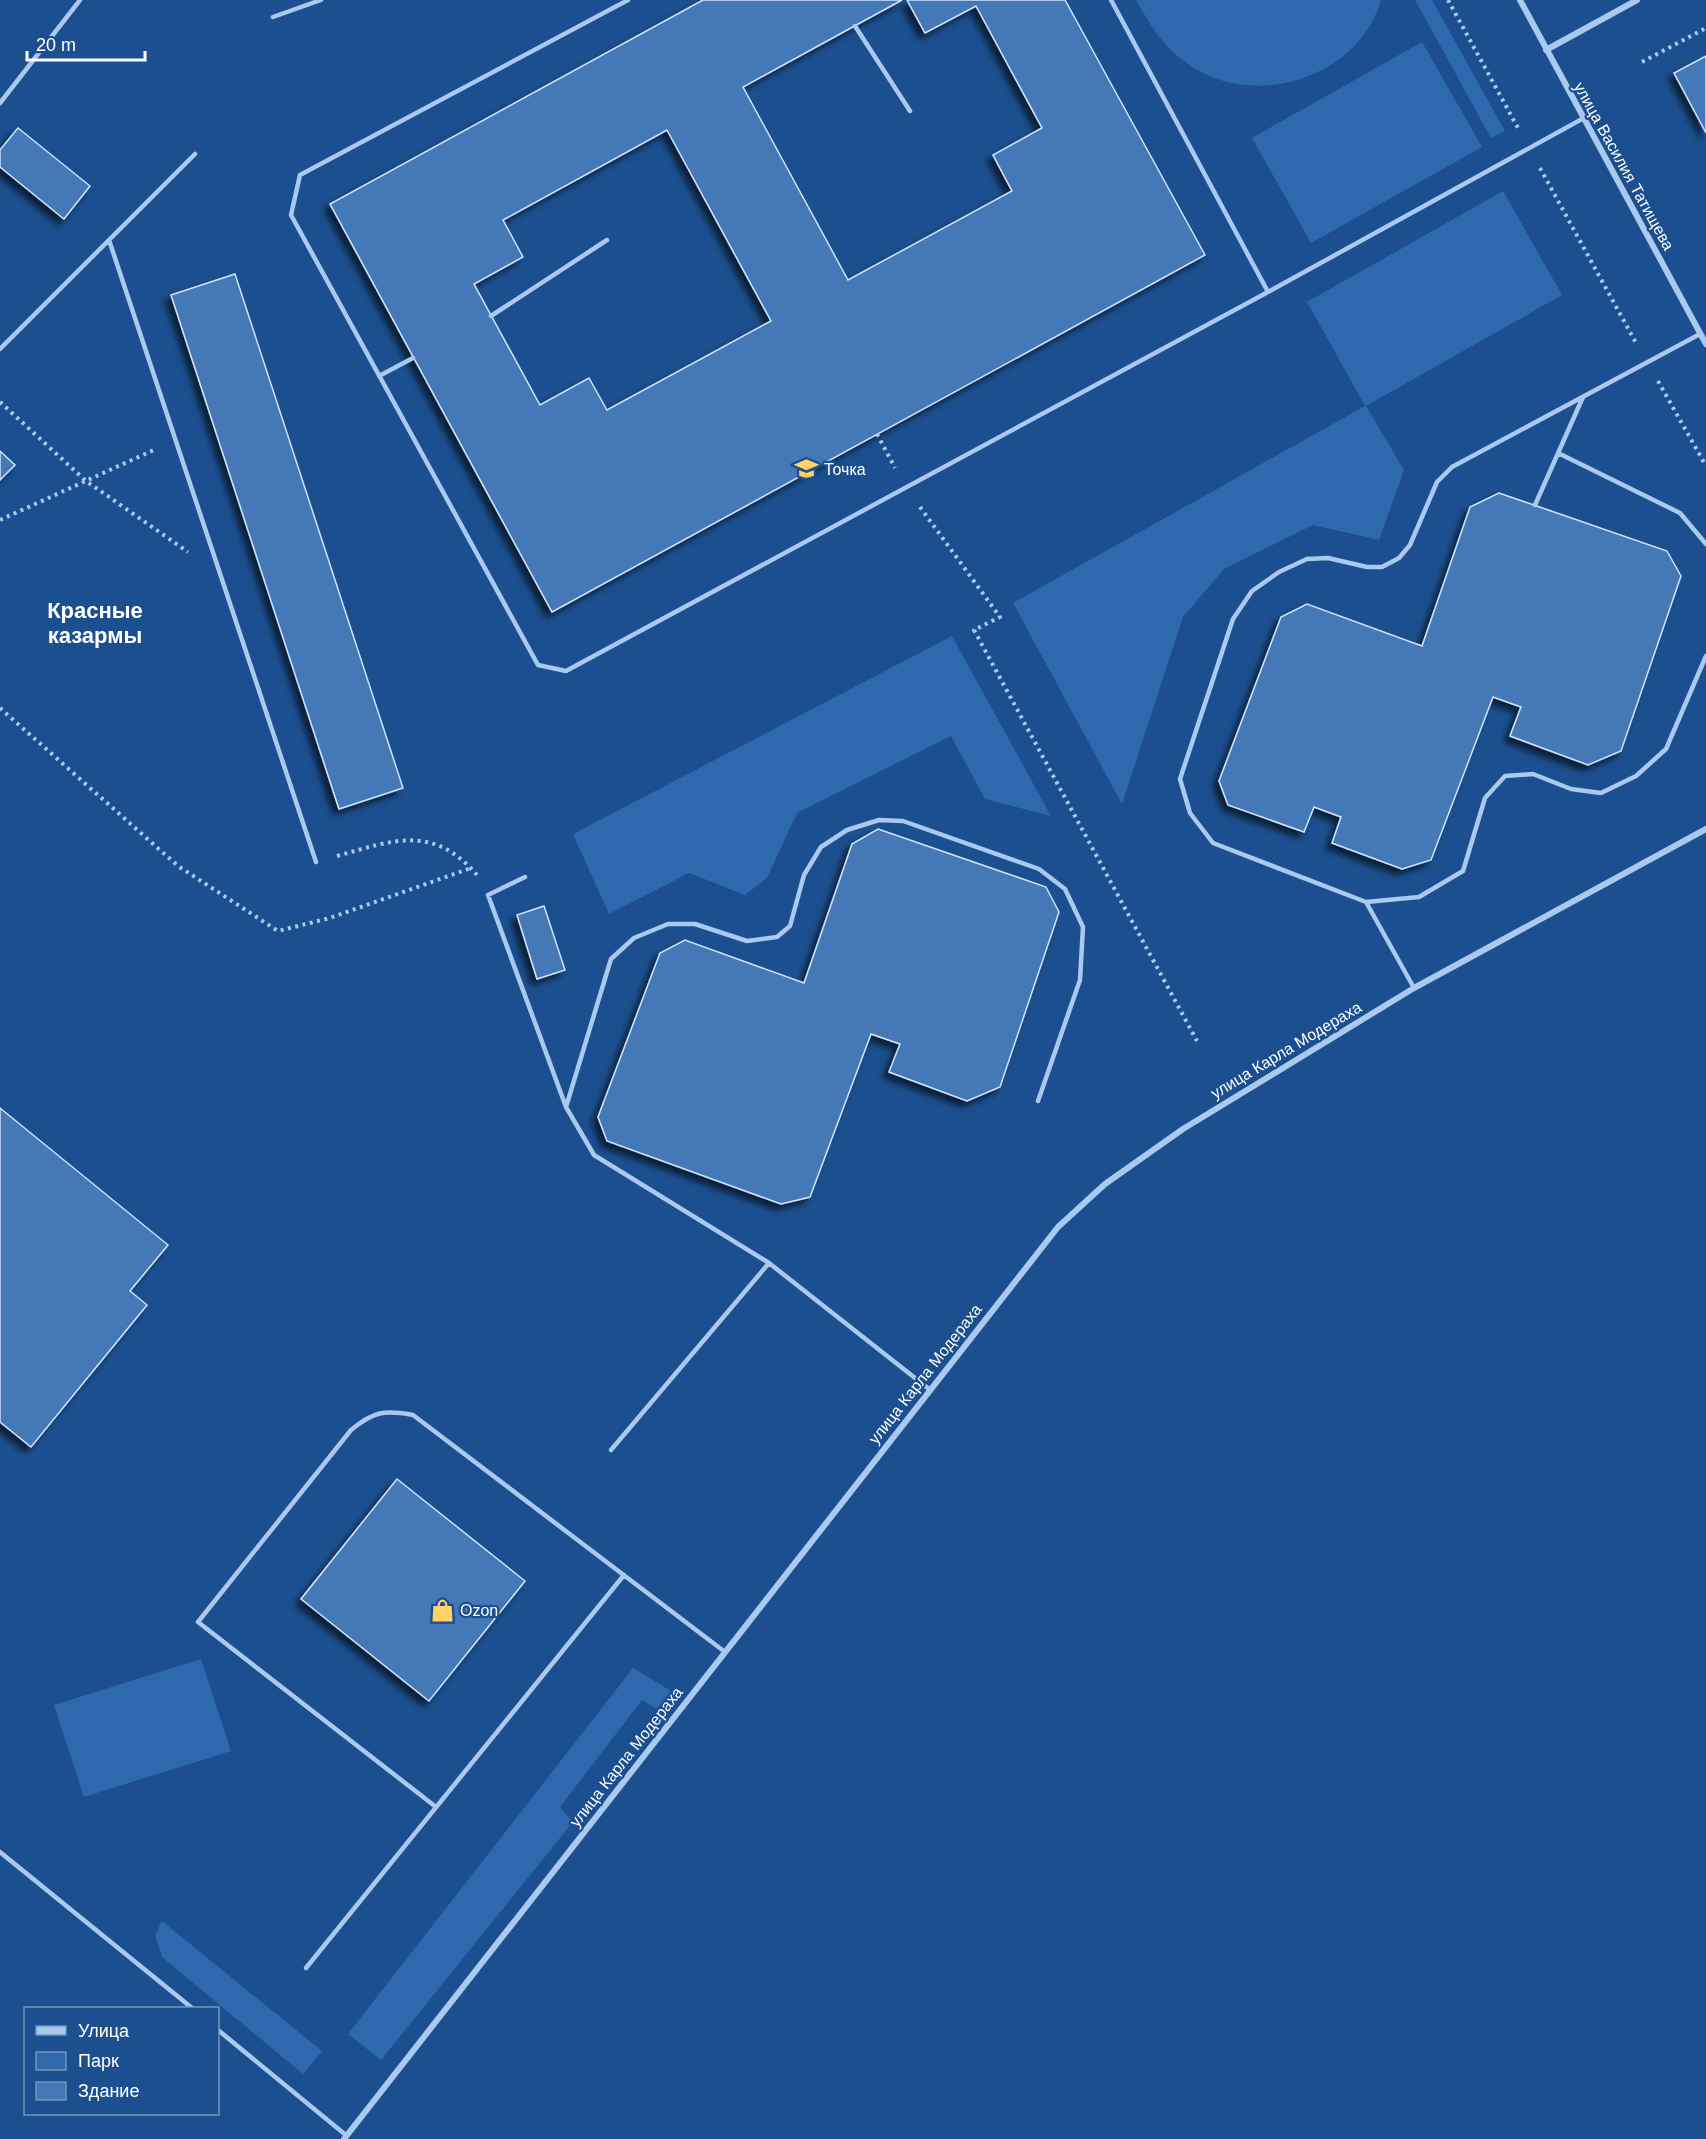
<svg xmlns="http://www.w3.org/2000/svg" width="1706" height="2139" font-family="Helvetica,sans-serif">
	<defs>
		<filter id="shadow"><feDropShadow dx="-5.5" dy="5.5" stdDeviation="3" flood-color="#0009"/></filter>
	</defs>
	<rect width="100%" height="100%" fill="#1b4f8f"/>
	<path fill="#2e69ad" d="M1136,0H1381C1358,80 1249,112 1184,61C1162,45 1149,23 1136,0Z
		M1415,0H1432L1505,131L1491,138Z
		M1422,42L1482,147L1311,243L1252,138Z
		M1503,191L1562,295L1366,406L1404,470L1379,540L1313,525L1224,569L1183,617L1122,804L1013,603L1365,406L1307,302Z
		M952,636L1051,816L985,799L951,736L797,813L767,878L745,895L689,873L609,914L573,834Z
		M201,1659L231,1751L84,1797L54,1705Z
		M633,1668L671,1691L657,1709L642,1700L560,1807L573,1822L381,2060L348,2034Z
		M162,1921L322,2051L303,2074L162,1957L155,1935Z"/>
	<path fill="#4478b7" stroke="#cfe3fa" stroke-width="1.5" fill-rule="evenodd" filter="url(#shadow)" d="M703,0H902L743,87L848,280L1012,191L993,155L1042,128L976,6L925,33L907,0H1065L1205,255L552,612L330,204ZM667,130L771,321L607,410L589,378L540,405L474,284L523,257L503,220Z
		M1706,56V133L1674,73Z
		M18,128L90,186L64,219L0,167V150Z
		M235,274L403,788L339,809L171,295Z
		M0,451L15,465L0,480Z
		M1499,493L1667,551L1681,576L1621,751L1588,765L1510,736L1521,707L1493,697L1431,860L1402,869L1332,843L1341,817L1314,807L1304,832L1228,805L1219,781L1281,617L1307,604L1422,646L1470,507Z
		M878,829L1046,887L1059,912L1000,1087L967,1101L889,1072L900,1044L871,1034L810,1197L781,1204L607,1141L598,1117L660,953L685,940L804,983L852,844Z
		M544,906L565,970L537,979L517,915Z
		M0,1108L168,1245L130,1291L147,1305L31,1447L0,1422Z
		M397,1479L525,1581L429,1701L301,1599Z"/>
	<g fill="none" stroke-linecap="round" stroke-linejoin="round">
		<path stroke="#a9c9ee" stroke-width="4" stroke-dasharray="3 4.5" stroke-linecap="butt" d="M1448,0L1518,128
			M1642,62L1706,28
			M1540,168L1636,343
			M1658,381L1706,466
			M0,402L86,481L188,552
			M877,434L895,468
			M920,507L1000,617L974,630L1197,1041
			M0,520L156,449
			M0,708L178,866L278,931L330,918L471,868
			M337,856C394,840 433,824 477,875"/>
		<path stroke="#a9c9ee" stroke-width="4.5" d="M628,0L300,175L291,215L538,665L566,671L1268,292L1582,119
			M1111,0L1268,292
			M273,17L321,0
			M855,26L910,111
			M0,103L80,0
			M109,240L316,862
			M491,316L607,240
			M0,349L195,154
			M379,376L413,358
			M1558,453L1680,513L1706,544
			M1535,505L1583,397
			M525,877L488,895L566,1107
			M1366,902L1419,897L1463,871L1485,798L1505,776L1533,774L1571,789L1601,793L1636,776L1666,749L1706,656
			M1414,988L1366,902L1213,843L1190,813L1180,779L1233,619L1252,591L1279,572L1307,559L1328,558L1367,567H1382L1399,558L1410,545L1437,482L1452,467L1700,334
			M929,1389L769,1263L594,1155L566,1107L611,959L634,938L668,924H695L747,941L777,937L790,926L804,875L821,847L847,830L879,820L903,821L1039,869L1065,889L1083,927L1080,980L1038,1101
			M611,1450L769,1263
			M436,1807L198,1622L351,1430C374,1411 384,1410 413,1415L725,1652
			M0,1852L192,2008
			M306,1968L624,1575
			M218,2030L347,2136"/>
		<path stroke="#a9c9ee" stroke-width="6" d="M1520,0L1706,344
			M1546,50L1637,0
			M344,2139L1058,1227L1105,1184L1183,1129L1414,988L1706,829"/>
	</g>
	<defs>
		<symbol id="school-bare" viewBox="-9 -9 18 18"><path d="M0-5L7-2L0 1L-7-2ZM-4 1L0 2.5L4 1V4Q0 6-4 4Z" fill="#ffd166" stroke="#1b4f8f" stroke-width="2.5" paint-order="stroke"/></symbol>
		<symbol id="shop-bare" viewBox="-9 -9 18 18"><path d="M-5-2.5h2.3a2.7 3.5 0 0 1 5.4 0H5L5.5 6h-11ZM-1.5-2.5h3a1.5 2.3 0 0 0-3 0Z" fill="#ffd166" stroke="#1b4f8f" stroke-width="2.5" paint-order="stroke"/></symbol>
	</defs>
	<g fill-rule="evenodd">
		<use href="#school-bare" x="790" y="452" width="33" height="33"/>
		<use href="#shop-bare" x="426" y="1594" width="33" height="33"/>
	</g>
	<g text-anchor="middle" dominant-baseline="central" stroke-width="4.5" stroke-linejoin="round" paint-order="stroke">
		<g font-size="16" fill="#fff" stroke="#1b4f8f">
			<text transform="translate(1624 166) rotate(61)">улица Василия Татищева</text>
			<text transform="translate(1286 1050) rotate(-31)">улица Карла Модераха</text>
			<text transform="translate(925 1374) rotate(-52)">улица Карла Модераха</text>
			<text transform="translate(626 1757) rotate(-52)">улица Карла Модераха</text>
		</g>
		<g font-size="16" fill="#fff" stroke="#1b4f8f" text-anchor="start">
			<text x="824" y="469">Точка</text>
			<text x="460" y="1610">Ozon</text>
		</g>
		<g font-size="22" font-weight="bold" fill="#fff" stroke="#1b4f8f">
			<text x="95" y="610">Красные<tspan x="95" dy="25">казармы</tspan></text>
		</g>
	</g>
	<rect x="24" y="2007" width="195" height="108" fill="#1b4f8f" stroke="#7695bc" stroke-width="1.5"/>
	<rect x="36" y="2026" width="30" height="9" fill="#a9c9ee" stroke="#7695bc" stroke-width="1.5"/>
	<text x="78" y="2037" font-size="18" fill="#ffffff">Улица</text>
	<rect x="36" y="2052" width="30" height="18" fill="#2e69ad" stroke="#7695bc" stroke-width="1.5"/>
	<text x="78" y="2067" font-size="18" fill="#ffffff">Парк</text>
	<rect x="36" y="2082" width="30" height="18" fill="#4478b7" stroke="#7695bc" stroke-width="1.5"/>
	<text x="78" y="2097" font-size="18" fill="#ffffff">Здание</text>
	<path d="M27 51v9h118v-9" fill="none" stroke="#ffffff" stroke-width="3"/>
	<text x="36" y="51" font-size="18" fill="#ffffff" stroke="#1b4f8f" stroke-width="4.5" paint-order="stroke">20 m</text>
</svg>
